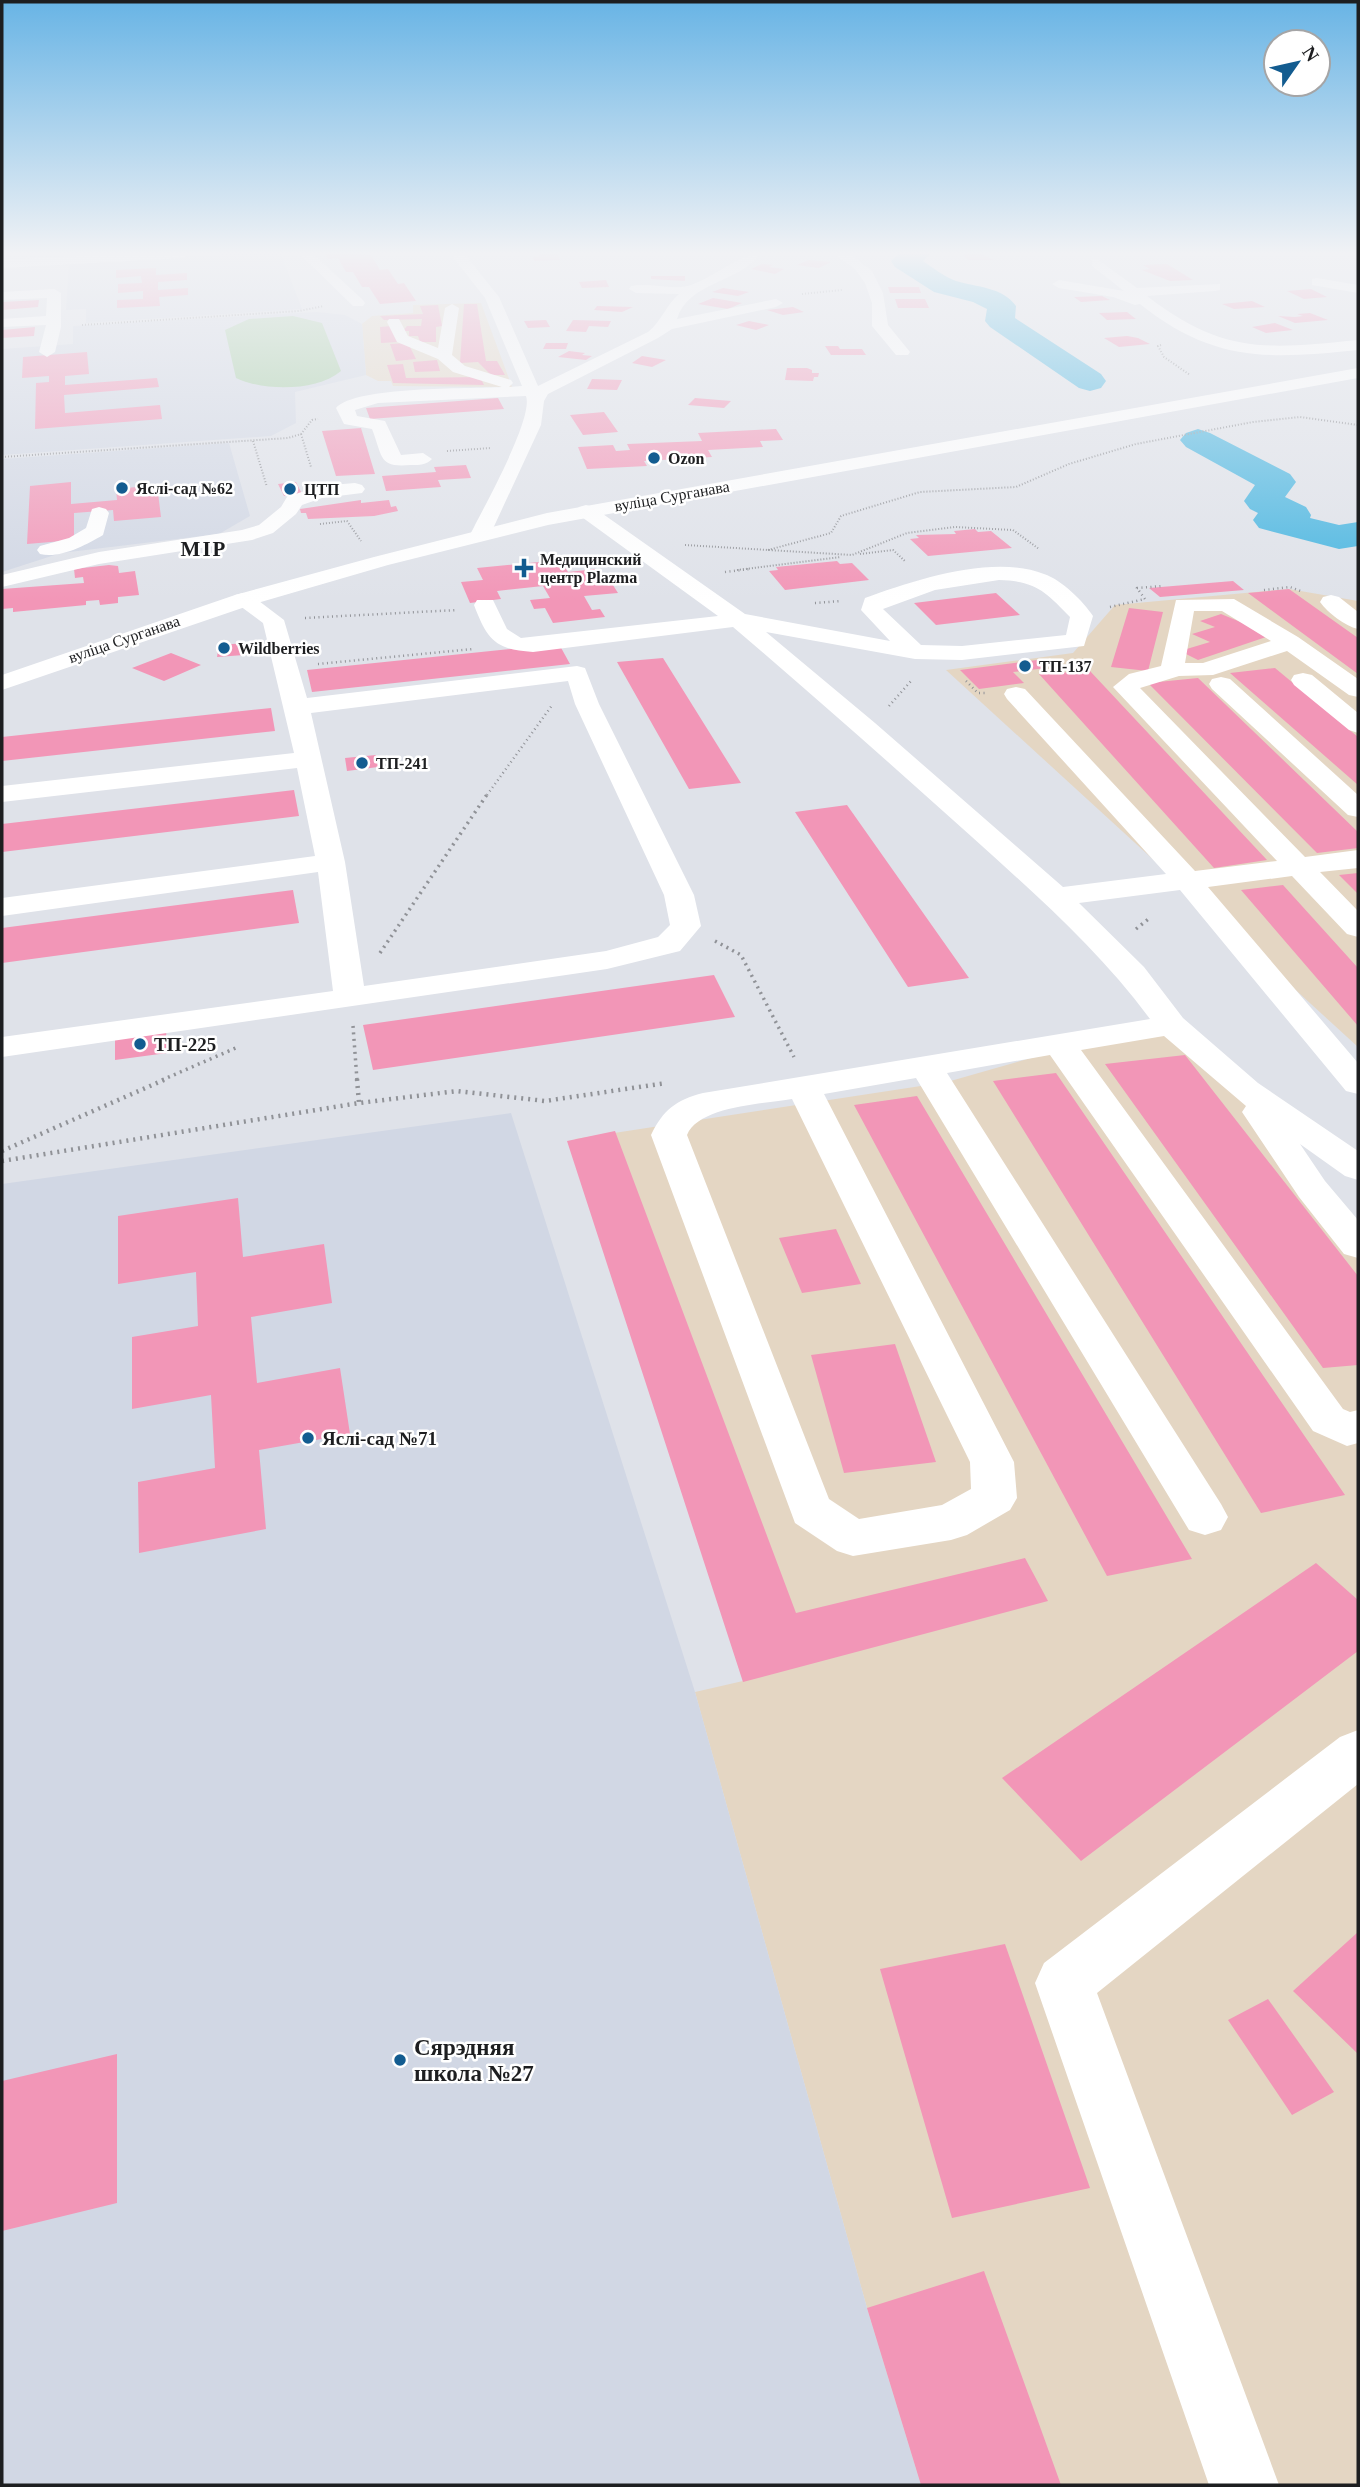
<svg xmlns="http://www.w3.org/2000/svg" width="1360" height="2487" font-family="Georgia,serif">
	<rect width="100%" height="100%" fill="#dfe2e9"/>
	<path fill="#e4d6c3" d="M481,303L512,387L393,386L391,381H378L366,375L362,324L372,316L413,313V305Z
		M1289,589L1358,601V1047L946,670L1073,653L1115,605Z
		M1171,1025L1246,1090L1312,1189L1358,1245V2485H921L867,2308L695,1692L743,1681L575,1139L947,1082L1063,1049Z"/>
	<path fill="#d1d7e4" d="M236,254H281L302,309L86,323V309L66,310L69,263Z
		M317,312L345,315L362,324L366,375L295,392L296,423L271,436L2,455V349L73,344V326Z
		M229,443L250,516L219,534L61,553L2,572V459Z
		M511,1113L695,1692L867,2308L921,2485H2V1184Z"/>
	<path fill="#a1cba1" d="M293,316L322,323L341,371C316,392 263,391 236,378L225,330L249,319Z"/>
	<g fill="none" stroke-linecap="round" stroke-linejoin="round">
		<path fill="#48b5e0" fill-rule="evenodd" d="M898,254H930L923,261C933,268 945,277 956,281C976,287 1003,287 1016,306L1015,318L1101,374L1106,381L1101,388L1090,391L1079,388L990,327L985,321L987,309L973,302L934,292L895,267L891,261Z
			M1198,429L1210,433L1290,474L1296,482L1285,497L1306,507L1311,515L1310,518L1339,525L1358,522V546L1339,549L1259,528L1253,520L1258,513L1250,509L1244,501L1255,485L1186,447L1180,440L1186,433Z"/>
	</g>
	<path fill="#f296b7" d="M326,254L371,255L380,270L388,269L398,284L404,283L416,301L380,304L369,287H362L353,272H346L338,258L328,259Z
		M539,254H558L560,260L534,261L533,257L539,256Z
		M978,254H981L994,260H969L963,255Z
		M809,260L831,262L819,268L797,265Z
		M762,264L773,265L769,267L784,269L775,274L751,269Z
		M1167,264L1193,280L1170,281L1142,270L1150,269L1143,265Z
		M156,268V275L187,273V280L158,282V290L188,288V295L159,297L160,306L117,308V300L143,299V291L118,293V284L142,283L141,276L116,278V270Z
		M651,276H685V281L651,279Z
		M606,280L609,287L582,288L579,282Z
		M888,287H919L921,293H890Z
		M723,288L749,292L738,296L712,292Z
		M1311,289L1327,297L1304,299L1287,291Z
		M1102,296L1110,300L1081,302L1074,297Z
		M713,298L742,303L728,309L698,304Z
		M895,299H925L929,308H898Z
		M39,300L38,307L2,310V302Z
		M1252,301L1265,307L1234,309L1222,304Z
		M464,304H477L486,361H497L505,375H491L478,362L460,363Z
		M438,305L442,326L436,327V342H420L418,336H409V331H403L407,326H421L422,319L384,320L380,316L423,314L420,306Z
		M597,306L633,307L622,312L594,310Z
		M793,307L804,312L783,315L767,310Z
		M1127,312L1136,319L1107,320L1099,313Z
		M1310,313L1328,320L1295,323L1278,316L1295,317L1303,316L1297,314Z
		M546,320L550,327L528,328L524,321Z
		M573,320L611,321L608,327L589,326L586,332L566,331Z
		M749,321L769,325L756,330L736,325Z
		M1275,323L1293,330L1266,333L1252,327Z
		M392,326L398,342L381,343L380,327Z
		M35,327L34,336L2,338V330Z
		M1127,336L1138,338L1150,344L1119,347L1104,338Z
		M408,343L416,359L396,361L390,344Z
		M546,343H568L566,349H543Z
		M825,346H838L840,349H862L866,355H831Z
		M569,351L585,353L582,355L592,356L586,360L558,357Z
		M87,352L89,374L65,376V385L157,378L159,387L64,395L65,413L160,405L162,419L35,429L36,383L49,382V376L22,378L23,357Z
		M642,356L666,360L652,367L632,363Z
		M437,360L440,371L415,372L413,362Z
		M403,364L406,378L480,377L484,385L393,383L387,365Z
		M787,368H807L812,370V373H819L818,377H814L813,381L785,380Z
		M592,379L622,380L617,390L587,389Z
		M498,398L504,409L370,419L366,408Z
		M695,398L731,401L724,408L688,405Z
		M604,412L618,432L583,435L570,415Z
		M361,428L375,474L336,476L322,431Z
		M776,429L783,440L760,441L763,447L708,450L712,457L644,461L647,466L587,469L578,447L613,445L616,451L630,450L627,444L702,441L698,433Z
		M466,465L471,478L438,480L441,487L386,491L382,476L436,472L434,467Z
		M71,482V504L117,500L116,489L157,485L161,517L114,521L113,510L74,513V540L27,544L30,486Z
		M296,482L302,494L284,496L278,484Z
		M361,500V503L389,500L391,507L396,506L398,511L374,516L308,519L306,513H301L300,509Z
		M975,529L978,532L991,531L1012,548L928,556L910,539L919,538L916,535L956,534L954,531Z
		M560,560L568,572L596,569L605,582H611L618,593L584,596L592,610L600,609L605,617L553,623L545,608L534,609L530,600L550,598L543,586L497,591L501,599L470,603L461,582L483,580L477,568Z
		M837,561L840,564L852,563L869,580L785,590L769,571L778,570L776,567Z
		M109,565L118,566L119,573L135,571L139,595L118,597V603L100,605L99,600L86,601V605L13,612V608L2,609V589L84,583L83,577L75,578L74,569Z
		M1233,581L1244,590L1160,597L1149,588Z
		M1289,589L1358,638V674L1248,593Z
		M996,593L1020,615L936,625L914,603Z
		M1129,608L1163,612L1148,671L1111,667Z
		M1221,614L1272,635L1198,660L1180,651L1210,642L1192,634L1215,627L1200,621Z
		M246,643L244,655L217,657L219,645Z
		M559,644L570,664L312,692L307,670Z
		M171,653L201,665L164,681L132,668Z
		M663,658L741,783L689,789L617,662Z
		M1037,660L1046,668L1013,672L1024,683L979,689L960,670Z
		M1275,668L1358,737V785L1230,673Z
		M1090,671L1267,860L1214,868L1039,674Z
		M1198,678L1358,832V848L1317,853L1148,683Z
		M271,708L275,731L2,761V737Z
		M376,755L378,767L347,771L345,758Z
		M294,790L299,816L2,852V824Z
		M847,805L969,978L908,987L795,812Z
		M1358,873V894L1339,875Z
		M1283,885L1358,968V1026L1241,890Z
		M293,890L299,923L2,963V928Z
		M714,975L735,1017L373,1070L363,1025Z
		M166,1029L167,1053L115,1060V1036Z
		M1185,1055L1358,1276V1365L1323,1368L1105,1064Z
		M1056,1073L1345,1495L1261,1513L993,1081Z
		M917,1096L1192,1559L1107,1576L854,1105Z
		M615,1131L796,1613L1025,1558L1048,1601L743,1682L567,1141Z
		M238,1198L243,1257L324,1244L332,1303L251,1317L257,1383L340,1368L350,1434L259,1450L266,1529L139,1553L138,1482L215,1468L211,1395L132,1409V1337L198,1326L196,1272L118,1284V1216Z
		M836,1229L861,1284L802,1293L779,1238Z
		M895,1344L936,1462L844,1473L811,1355Z
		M1316,1563L1358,1600V1651L1081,1861L1002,1778Z
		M1358,1932V2054L1293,1991Z
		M1005,1944L1090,2188L952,2218L880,1969Z
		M1268,1999L1334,2092L1292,2115L1228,2020Z
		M117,2054V2203L2,2231V2081Z
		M984,2271L1061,2485H921L867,2308Z"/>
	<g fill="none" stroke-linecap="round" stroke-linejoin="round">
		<path stroke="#909297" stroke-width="2" stroke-dasharray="1 2" stroke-linecap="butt" d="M802,294L842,290
			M82,325L299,311L324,306
			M1161,345L1158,346L1164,357L1190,375
			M301,434L311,467
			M253,441L267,487
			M447,451L491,448
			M2,457L288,438L301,434L312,420L318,419
			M320,524L347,521L361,541
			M685,545L852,555L907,533L955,527L1013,530L1039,549
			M768,550L831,533L841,516L920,492L1016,487L1069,464L1136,444L1253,422L1300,417L1358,425
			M860,554L893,550L906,562
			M737,570L841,557"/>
		<path stroke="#909297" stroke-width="2.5" stroke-dasharray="1 3.5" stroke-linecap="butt" d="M725,572L750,569
			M1264,590L1290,587L1303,592
			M815,603L841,601
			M1110,607L1145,599L1137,588L1163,586
			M305,618L457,610
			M318,664L473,649
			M966,681L978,693H987
			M889,706L911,681
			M487,795L553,704"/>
		<path stroke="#909297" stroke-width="3.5" stroke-dasharray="2 4.5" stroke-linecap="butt" d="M1136,929L1151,917
			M715,941L741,955L794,1057
			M380,953L488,793
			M353,1026L357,1080
			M162,1080L238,1047"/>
		<path stroke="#909297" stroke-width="4.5" stroke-dasharray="2 5" stroke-linecap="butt" d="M357,1079L359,1103
			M2,1151L166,1079
			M2,1161L359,1103L457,1091L545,1101L666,1083"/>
		<path fill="#fff" fill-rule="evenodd" d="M117,254H189L182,258L2,268L3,260Z
			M300,254H313L363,300L365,303L363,306H353Z
			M456,254H468L467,257L499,297L538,386L648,332C662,321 665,306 679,294L636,293L629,289L631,286C650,282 673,291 691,285C714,277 740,254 760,254C739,283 688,282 677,319L776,299L783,303L776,307L672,329L658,338L548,394L544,401L541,425L490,535L487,539H473L470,535C482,510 534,419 526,396L378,403L355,410L357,416L385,421L401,455L423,453L432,459C426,465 420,465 411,465C378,468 383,457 372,429L344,424L336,408C355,386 470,389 502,387L453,372L438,359L397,342L387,322L389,319H399L408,336L438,348L445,308L452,304L459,308L452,355L465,366L511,380L513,383L509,387L522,386L485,298L453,257Z
			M834,254H850L872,271L883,293L888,325L910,352L908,355H896L872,326V303L865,283L855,269Z
			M1097,259L1137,288L1220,284V290L1215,291L1147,296C1224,355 1266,349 1358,340V350C1269,359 1214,363 1140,304L1135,305L1113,297L1059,288L1052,284L1059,280L1124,291L1092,266V260Z
			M1317,278L1358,285V293L1312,285V279Z
			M54,289L61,293V327L55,352L47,357L39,352L46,325L2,327V319L46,316L47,298L2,300V292Z
			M355,483L362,485L365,489L362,493L322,498L302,505L296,514L273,533L252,540L99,564L2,587V575L99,552L242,530L259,525L281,507L287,497L319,486Z
			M586,505L593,507L745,614L890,641L861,610L865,598C915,580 993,554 1044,574C1062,580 1083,601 1093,616L1084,646L962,660L915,659L766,632L875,723L1063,887L1166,874L1007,699L1004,694L1007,689L1016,687L1025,689L1195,871L1277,861L1113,687L1129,674L1161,666L1176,600L1234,599L1298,637L1358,679V697L1349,695L1287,651L1213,675L1179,676L1140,688L1305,857L1358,850V868L1320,872L1358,911V937L1347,934L1292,876L1208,887L1358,1063V1094L1346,1091L1180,890L1079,903L1144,967L1183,1018L1258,1083L1358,1151V1180L1345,1176L1300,1144L1325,1181L1358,1220V1258L1344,1254L1299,1197L1242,1112L1246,1106L1164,1036L1081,1050L1343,1409L1350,1412L1358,1410V1443L1347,1446L1313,1431L1050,1055L947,1073L1221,1504L1228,1517L1221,1530L1205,1535L1189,1530L916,1078L824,1094L1014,1462L1017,1498L1010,1510L967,1535L951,1540L853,1556L837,1551L795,1523L651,1135C663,1110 676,1100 703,1093L1150,1019C1099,950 1035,894 972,837C893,766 814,696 733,627L533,652C495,650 487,639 474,605L477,600H493L507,629L521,638L718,616L579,515L576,511L579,507ZM999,580C1036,581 1046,592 1070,617L1066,635L962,646L921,645L883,609L935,590ZM1194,611H1222L1271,641L1203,663H1185ZM792,1099L970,1462L971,1489L942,1505L859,1519L829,1499L687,1135C699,1106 763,1104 792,1099Z
			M99,507L106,509L109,513L103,535C86,545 60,559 40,554L37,550L40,546L69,538L86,528L92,509Z
			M243,593L251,595L284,620L307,698L577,666L585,668L599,704L694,895L701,926L680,951L607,969L2,1057V1037L333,991L318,872L2,916V898L315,856L297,768L2,802V786L294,753L263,623L232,600L235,595ZM568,681L575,704L664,895L670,925L658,937L606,951L364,986L345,862L311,713Z
			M1331,595L1339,597L1358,612V629C1345,626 1328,613 1320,602L1323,597Z
			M1303,673L1312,675L1358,713V733L1349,730L1294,685L1291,680L1294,675Z
			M1221,677L1230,679L1358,795V817L1348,815L1212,689L1209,684L1212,679Z
			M1358,1730V1784L1097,1993L1279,2485H1209L1035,1983L1044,1963L1340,1737Z"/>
		<path fill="#fff" fill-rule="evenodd" d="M1358,368V378L548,525L388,565L251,605L2,690V675L235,595L374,557L547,513Z"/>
	</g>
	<linearGradient id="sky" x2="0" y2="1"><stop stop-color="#68b4e5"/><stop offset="0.42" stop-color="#f1f2f5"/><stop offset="1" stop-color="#f1f2f5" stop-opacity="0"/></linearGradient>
	<rect width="1360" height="602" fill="url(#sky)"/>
	<g fill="#135c90" stroke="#fff" stroke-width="2.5">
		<circle cx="654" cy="458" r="7"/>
		<circle cx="122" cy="488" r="7"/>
		<circle cx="290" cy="489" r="7"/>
		<path d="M520.5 557.5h7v7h7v7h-7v7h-7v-7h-7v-7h7z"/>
		<circle cx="224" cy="648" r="7"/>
		<circle cx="1025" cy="666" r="7"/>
		<circle cx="362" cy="763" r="7"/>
		<circle cx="140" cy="1044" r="7"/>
		<circle cx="308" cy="1438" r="7"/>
		<circle cx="400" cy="2060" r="7"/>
	</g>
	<g text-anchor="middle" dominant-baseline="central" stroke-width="5" stroke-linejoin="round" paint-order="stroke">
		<g font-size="16" font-weight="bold" fill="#1d1e20" stroke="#fff" text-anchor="start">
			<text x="668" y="458">Ozon</text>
			<text x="136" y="488">Яслі-сад №62</text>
			<text x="304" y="489">ЦТП</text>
			<text x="540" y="559">Медицинский<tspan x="540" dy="18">центр Plazma</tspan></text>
			<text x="238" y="648">Wildberries</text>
			<text x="1039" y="666">ТП-137</text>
			<text x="376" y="763">ТП-241</text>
		</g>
		<g font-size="16" fill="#1d1e20" stroke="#fff">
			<text transform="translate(672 496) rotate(-10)">вуліца Сурганава</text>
			<text transform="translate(124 639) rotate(-19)">вуліца Сурганава</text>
		</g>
		<g font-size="19" font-weight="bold" fill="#1d1e20" stroke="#fff" text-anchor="start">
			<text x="154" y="1044">ТП-225</text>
			<text x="322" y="1438">Яслі-сад №71</text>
		</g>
		<g font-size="21" font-weight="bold" letter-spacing="2" fill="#1d1e20" stroke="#fff">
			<text x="204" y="549">МІР</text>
		</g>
		<g font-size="23" font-weight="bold" fill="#1d1e20" stroke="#fff" text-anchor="start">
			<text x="414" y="2047">Сярэдняя<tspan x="414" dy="26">школа №27</tspan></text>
		</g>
	</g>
	<rect width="1360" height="2487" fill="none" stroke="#1d1e20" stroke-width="7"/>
	<g transform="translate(1297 63) rotate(56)"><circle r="33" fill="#ffffff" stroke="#a5a5a6" stroke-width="2"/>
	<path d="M0-5L12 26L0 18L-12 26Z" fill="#135c90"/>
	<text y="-10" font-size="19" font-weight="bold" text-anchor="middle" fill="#1d1e20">N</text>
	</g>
</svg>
